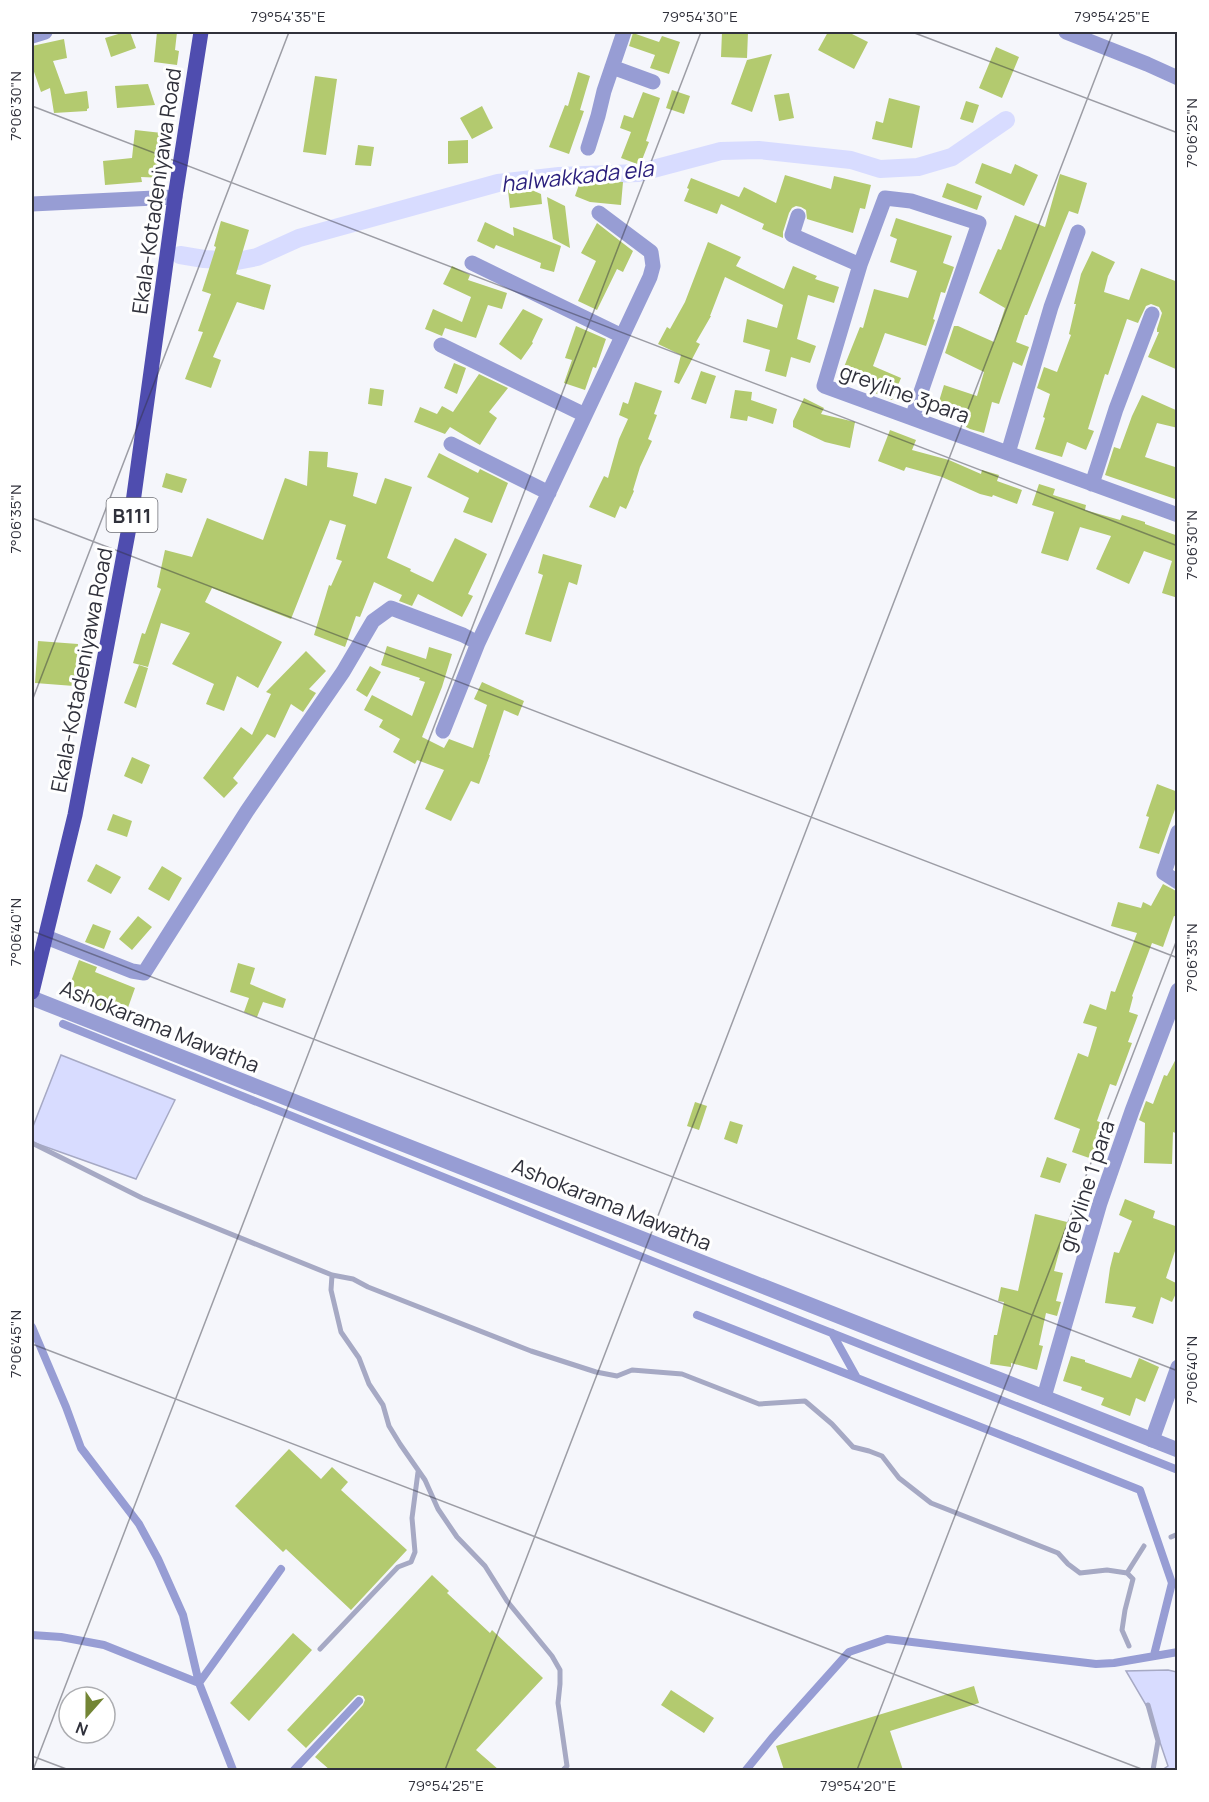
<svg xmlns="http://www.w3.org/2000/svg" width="1209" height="1802" font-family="Manrope,sans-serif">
	<rect width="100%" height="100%" fill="#f5f6fb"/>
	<path fill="#d8dcff" stroke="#a6a9c4" stroke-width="1.5" d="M61,1055L175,1100L136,1179L32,1142V1129Z
		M1168,1670L1177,1672V1770H1162L1168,1766L1149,1710L1126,1671Z"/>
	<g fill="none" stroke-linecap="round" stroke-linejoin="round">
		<path stroke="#a6a9c4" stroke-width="5" d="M32,1143L142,1198L332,1275L353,1279L368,1287L531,1351L596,1372L617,1376L632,1370L682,1374L759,1404L805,1401L832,1424L853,1447L869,1451L882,1456L899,1478L931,1503L1058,1553L1068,1564L1080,1573L1107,1570L1127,1573L1133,1579L1125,1610L1122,1630L1129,1646
			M332,1275L331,1290L341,1332L359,1358L369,1384L383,1405L389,1426L400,1444L425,1480L438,1509L457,1537L485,1566L507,1601L552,1656L560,1670V1684L558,1703L567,1766L563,1770
			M1171,1537L1178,1534
			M1127,1573L1144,1546
			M320,1649L398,1567L411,1562L415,1552L412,1518L418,1472
			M1148,1705L1158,1741L1153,1770"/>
		<path stroke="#d8dcff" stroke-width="18" d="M180,255L204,259L237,261L257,257L299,238L498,183L559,176L638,173L721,151L759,150L851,160L880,169L918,167L952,157L1006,120"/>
	</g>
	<path fill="#b3ca6f" d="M125,32H130L136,48L111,57L105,38Z
		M157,32H177L175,50L179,51L177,65L154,62Z
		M722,32H748L747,58L721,57Z
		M828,32H848L868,42L854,69L818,50Z
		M633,33L659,42L662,36L680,42L669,74L650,68L655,55L629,46Z
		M64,39L67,58L53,61L65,94L87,91L89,108L87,109V111L54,113L50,88L41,92L32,66V46Z
		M996,47L1019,57L1002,98L979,88Z
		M772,54L752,112L731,104L747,60Z
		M578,72L590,76L580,110L584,111L569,154L549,147L565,105L568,106Z
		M315,76L337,79L326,155L303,152Z
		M148,84L155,105L117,108L115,86Z
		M672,90L690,96L684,114L666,108Z
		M643,92L660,98L646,141L649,142L640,165L621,158L631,132L620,128L624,115L633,118Z
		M789,93L794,118L779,121L774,95Z
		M889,98L920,106L912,148L872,139L876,121L883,123Z
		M966,101L979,105L973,123L960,119Z
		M482,106L493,128L472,139L460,118Z
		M135,130L162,133L159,160H167L166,178L141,177L142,182L105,185L103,161L132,158Z
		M468,140V163L448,164V141Z
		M358,145L374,147L371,166L355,165Z
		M982,163L1011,174L1015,164L1038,175L1024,206L975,183Z
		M1060,174L1087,183L1078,214L1069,211L1027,315H1025L1016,342L1029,347L1022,366L1013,362L999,404L992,402L984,433L970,429L966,427L967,421L936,411L944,385L977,396L984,372L945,353L954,326H958L994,342L1005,308L979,293L998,249L1001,250L1015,215L1045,227Z
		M785,175L831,189L834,176L871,185L865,209L860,208L853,233L807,219L806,210L801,207L796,206L792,208L789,213L783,232V238L762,229L764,224L721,204L717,214L684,201L689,189L687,188L691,178L739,197L744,187L776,203Z
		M581,179L623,182L621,205L590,202L575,196Z
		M947,183L982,196L977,210L942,197Z
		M527,188L541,194L542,204L510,208L508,190Z
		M547,197L565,206L570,248L553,239Z
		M896,218L952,236L943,263L954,267L945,293L941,292L933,319L935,320L926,346L885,333L873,366L901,378L892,400L875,393L878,385L842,372L860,327L863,328L874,289L908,298L917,271L890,262L897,239L890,236Z
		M221,221L249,230L236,274L271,285L264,310L237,302L213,357L221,360L211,388L185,379L203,332L198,331L211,294L202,291L216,247L214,246Z
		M485,222L514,236L513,227L561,246L554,272L540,268L541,263L496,245L494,249L477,241Z
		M597,223L633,251L623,272L617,269L597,310L578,301L596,261L581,253Z
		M708,242L741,257L736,266L784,289L793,266L817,276L815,279L839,287L834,303L808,295L797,339L816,346L810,363L791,357L786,377L765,371L770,350L743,342L747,319L777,328L783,305L725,277L710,316H711L696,342L700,344L679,384L674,382L681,355L658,344L667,327L670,329L685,302Z
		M1092,251L1115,262L1108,276L1104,292L1129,300L1141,268L1178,282V370L1148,357L1159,332H1157V329L1162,313L1159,307L1151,304L1146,306L1138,323L1127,319L1108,375L1105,374L1088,429L1094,431L1086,450L1067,442L1062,457L1035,449L1045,418L1043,417L1050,394L1037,388L1044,367L1057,372L1071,335L1069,334L1076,304H1074L1081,274Z
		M452,266L470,275L468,280L507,293L502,309L488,305L476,338L445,328L442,336L425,329L433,309L462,322L471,297L443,284Z
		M523,309L543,319L532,342L533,343L521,360L499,344Z
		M576,326L606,339L596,368L593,367L585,390L564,383L572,360L565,358Z
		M454,363L466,368L457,394L444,388Z
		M701,371L716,376L706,404L691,399Z
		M479,374L508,388L489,412L497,418L480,445L450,427L445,434L414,422L420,407L437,414L442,406L453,412Z
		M635,382L662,391L654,414L657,415L648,439L652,441L640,467L633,490L634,491L626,509L620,506L615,518L589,507L604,476L608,478L619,439L628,419L619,415L623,402L628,404Z
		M370,388L384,390L382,406L368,404Z
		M735,390L752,392L751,400L777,409L773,424L748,416L747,421L730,418Z
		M1142,395L1178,411V428L1157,423L1145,457L1178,468V500L1105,475L1114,447L1120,449L1132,416Z
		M804,398L824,408L821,414L855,422L850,448L825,442L793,427V421Z
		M890,430L916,440L912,450L949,460L981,474L982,470L999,475L997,481L1022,490L1017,504L993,495L992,497L980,494L942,477L906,467L904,471L878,461Z
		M309,451L328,452L327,467L358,473L353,496L376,504L385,478L412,487L387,558L411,569L410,571L433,582L455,538L487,554L468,594L473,596L462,617L418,594L412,606L399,601L402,595L374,582L360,617L356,616L345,647L314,635L329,585L331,586L342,561L336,559L346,525L330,520L291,619L212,588L205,602L282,642L258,688L237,676L224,711L206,704L214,684L172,664L190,633L161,623L148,667L133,663L142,633L145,634L161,589L157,587L165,550L192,557L207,518L263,540L285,478L307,486Z
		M439,453L478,473L480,469L508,483L492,523L463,512L469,498L427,477Z
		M166,473L187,479L182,493L162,487Z
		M1039,484L1055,489L1053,495L1086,505L1085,510L1120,520L1122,515L1145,522V524L1178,536V598L1162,593L1172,561L1144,551L1129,584L1096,569L1111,536L1080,527L1068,561L1041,553L1054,512L1032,505Z
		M543,554L582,565L577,585L569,582L551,642L525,634L543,575L538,573Z
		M38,641L78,644L74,686L35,683Z
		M387,646L426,659L429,647L452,654L442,687L422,737L444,748L449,739L473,748L487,705L474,699L482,682L524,701L518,716L504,710L489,755H490L479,784L471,781L451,821L425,809L444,770L417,760L415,764L393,752L400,739L379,727L383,720L364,710L372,695L412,716L425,682L419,680L420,678L381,665Z
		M306,651L326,671L309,689L316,693L303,712L291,704L275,738L267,734L233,778L238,783L224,798L203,778L241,727L252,735L271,694L266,692Z
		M139,665L148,668L136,708L124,703Z
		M370,666L381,672L367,697L356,690Z
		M132,757L150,765L142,784L124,776Z
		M1157,784L1178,792V801L1159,854L1139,848L1149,817L1146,816Z
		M113,814L132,821L127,837L107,830Z
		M96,864L121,877L111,894L87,881Z
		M162,866L182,878L169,901L148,889Z
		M1163,884L1178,892V917L1174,916L1163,947L1152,943L1132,996L1133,997L1129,1012L1138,1015L1128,1042L1132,1043L1116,1086L1110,1084L1097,1121L1115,1128L1110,1141L1103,1138L1095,1160L1072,1152L1080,1129L1054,1119L1078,1053L1088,1057L1097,1027L1083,1023L1090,1004L1106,1010L1111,991L1115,992L1137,933L1111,926L1118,902L1141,908L1143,902L1151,906Z
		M138,916L152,927L132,950L119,939Z
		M93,924L111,931L104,949L85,942Z
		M79,960L97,967L95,972L135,988L125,1016L66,995Z
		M238,963L255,968L250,984L286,999L283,1008L263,1002L257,1017L244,1012L249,998L230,992Z
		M1178,1055V1134L1173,1132L1172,1164L1144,1163L1145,1123L1139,1120L1146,1101L1153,1104L1164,1075L1167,1076Z
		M695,1102L707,1106L699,1130L687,1126Z
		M730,1121L743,1125L737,1144L724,1139Z
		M1047,1157L1067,1164L1060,1183L1040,1177Z
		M1125,1199L1155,1211L1153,1218L1178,1227V1242L1166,1278L1178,1284V1289L1172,1302L1161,1297L1153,1324L1132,1317L1136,1307L1105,1303L1110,1268L1114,1252L1119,1253L1132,1221L1119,1215Z
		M1035,1214L1067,1222L1054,1271L1063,1273L1056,1301L1061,1302L1057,1316L1046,1313L1039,1345L1043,1346L1037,1370L1011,1363V1367L990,1364L994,1335H997L1004,1302L998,1301L1001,1287L1018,1291Z
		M1071,1356L1085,1360V1362L1131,1378L1139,1358L1159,1367L1145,1402L1136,1398L1130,1416L1101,1405L1104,1398L1081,1390L1082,1387L1063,1381Z
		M289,1449L321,1479L332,1467L348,1482L341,1490L407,1550L351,1610L286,1549L283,1552L235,1506Z
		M432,1575L449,1591L447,1593L490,1633L492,1630L543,1678L476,1750L499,1770H330L315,1757L363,1705L365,1700L363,1696L358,1695L355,1697L306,1748L287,1730Z
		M293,1633L312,1650L249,1721L230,1703Z
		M974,1686L979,1703L890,1731L903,1770H784L776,1746Z
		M671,1690L714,1718L704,1733L661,1705Z"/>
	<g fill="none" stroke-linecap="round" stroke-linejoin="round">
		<path stroke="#979dd4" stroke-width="8" d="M63,1024L804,1322L1178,1470
			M697,1315L857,1378
			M32,1327L66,1407L81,1448L139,1524L158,1559L183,1615L199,1683
			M832,1333L857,1378L1140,1490L1172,1583L1154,1655
			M32,1635L61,1637L104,1645L199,1683
			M233,1770L199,1683L281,1569
			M294,1770L359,1701
			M746,1770L772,1738L849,1652L887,1639L1096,1664L1114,1663L1178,1652"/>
		<path stroke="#979dd4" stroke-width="15" d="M1066,32L1147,64L1178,78
			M32,36L45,32
			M612,67L653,82
			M588,148L598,116L604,91L624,32
			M32,204L175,197
			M798,216L792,235L860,265L824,386L1178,515
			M472,263L622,336
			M860,265L885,198L911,201L979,223L912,418
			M441,345L585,415
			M451,444L549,493
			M1008,453L1051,307L1078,232
			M1092,484L1116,409L1152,314
			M443,731L478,643
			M1178,832L1164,873L1178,882
			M46,937L132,971L144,973L247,811L343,672L373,621L391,608L463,635L478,643L650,277L653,266L651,252L599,213
			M1044,1397L1100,1203L1132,1111L1178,990
			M1152,1440L1178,1367"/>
		<path stroke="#979dd4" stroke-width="15" d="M32,998L1178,1450"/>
		<path stroke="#4f4daf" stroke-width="15" d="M32,992L75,815L131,517L175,197L201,32"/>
	</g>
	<path fill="none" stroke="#30313b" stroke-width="1.5" stroke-opacity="0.45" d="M912,32L1178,133M32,106L1178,546M32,518L1178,958M32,701L289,32M32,931L1178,1371M32,1344L1144,1770M32,1756L69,1770M33,1770L701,32M445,1770L1113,32M857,1770L1178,937"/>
	<g text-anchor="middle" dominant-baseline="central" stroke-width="6" stroke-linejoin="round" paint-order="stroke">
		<rect fill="#fff" stroke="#6e6f76" stroke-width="1.5" x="106.5" y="498" width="51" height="34" rx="4.5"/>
		<g font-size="20" font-weight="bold" fill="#30313b">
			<text x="132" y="515">B111</text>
		</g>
		<g font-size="21" fill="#30313b" stroke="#fff">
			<text transform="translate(156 191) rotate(-82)">Ekala-Kotadeniyawa Road</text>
			<text transform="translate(905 393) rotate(20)">greyline 3para</text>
			<text transform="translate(81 670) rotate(-79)">Ekala-Kotadeniyawa Road</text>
			<text transform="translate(160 1026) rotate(22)">Ashokarama Mawatha</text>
			<text transform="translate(1086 1186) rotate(-72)">greyline 1 para</text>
			<text transform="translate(612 1204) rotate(22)">Ashokarama Mawatha</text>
		</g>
		<g font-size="22" font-style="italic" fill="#2a1e7c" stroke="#fff">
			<text transform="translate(577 176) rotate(-6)">halwakkada ela</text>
		</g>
	</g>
	<rect width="1209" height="1802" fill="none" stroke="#ffffff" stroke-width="66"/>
	<g transform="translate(87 1715) rotate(201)"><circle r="28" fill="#ffffff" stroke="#acadb1" stroke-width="1.5"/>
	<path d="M0-4.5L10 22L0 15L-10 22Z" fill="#738535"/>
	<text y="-9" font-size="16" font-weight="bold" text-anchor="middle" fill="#30313b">N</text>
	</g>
	<rect x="33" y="33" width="1143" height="1736" fill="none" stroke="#30313b" stroke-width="2"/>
	<g font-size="15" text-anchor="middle" fill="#30313b">
		<text x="288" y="22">79°54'35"E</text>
		<text x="700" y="22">79°54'30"E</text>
		<text x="1112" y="22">79°54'25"E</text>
		<text transform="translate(16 106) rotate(-90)" y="5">7°06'30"N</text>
		<text transform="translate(1192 133) rotate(-90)" y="5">7°06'25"N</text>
		<text transform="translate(16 519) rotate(-90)" y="5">7°06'35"N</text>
		<text transform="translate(1192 545) rotate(-90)" y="5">7°06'30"N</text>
		<text transform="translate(16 932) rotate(-90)" y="5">7°06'40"N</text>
		<text transform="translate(1192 958) rotate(-90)" y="5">7°06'35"N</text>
		<text transform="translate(16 1344) rotate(-90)" y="5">7°06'45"N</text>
		<text transform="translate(1192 1370) rotate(-90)" y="5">7°06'40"N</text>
		<text x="446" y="1791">79°54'25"E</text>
		<text x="858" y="1791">79°54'20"E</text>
	</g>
</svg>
